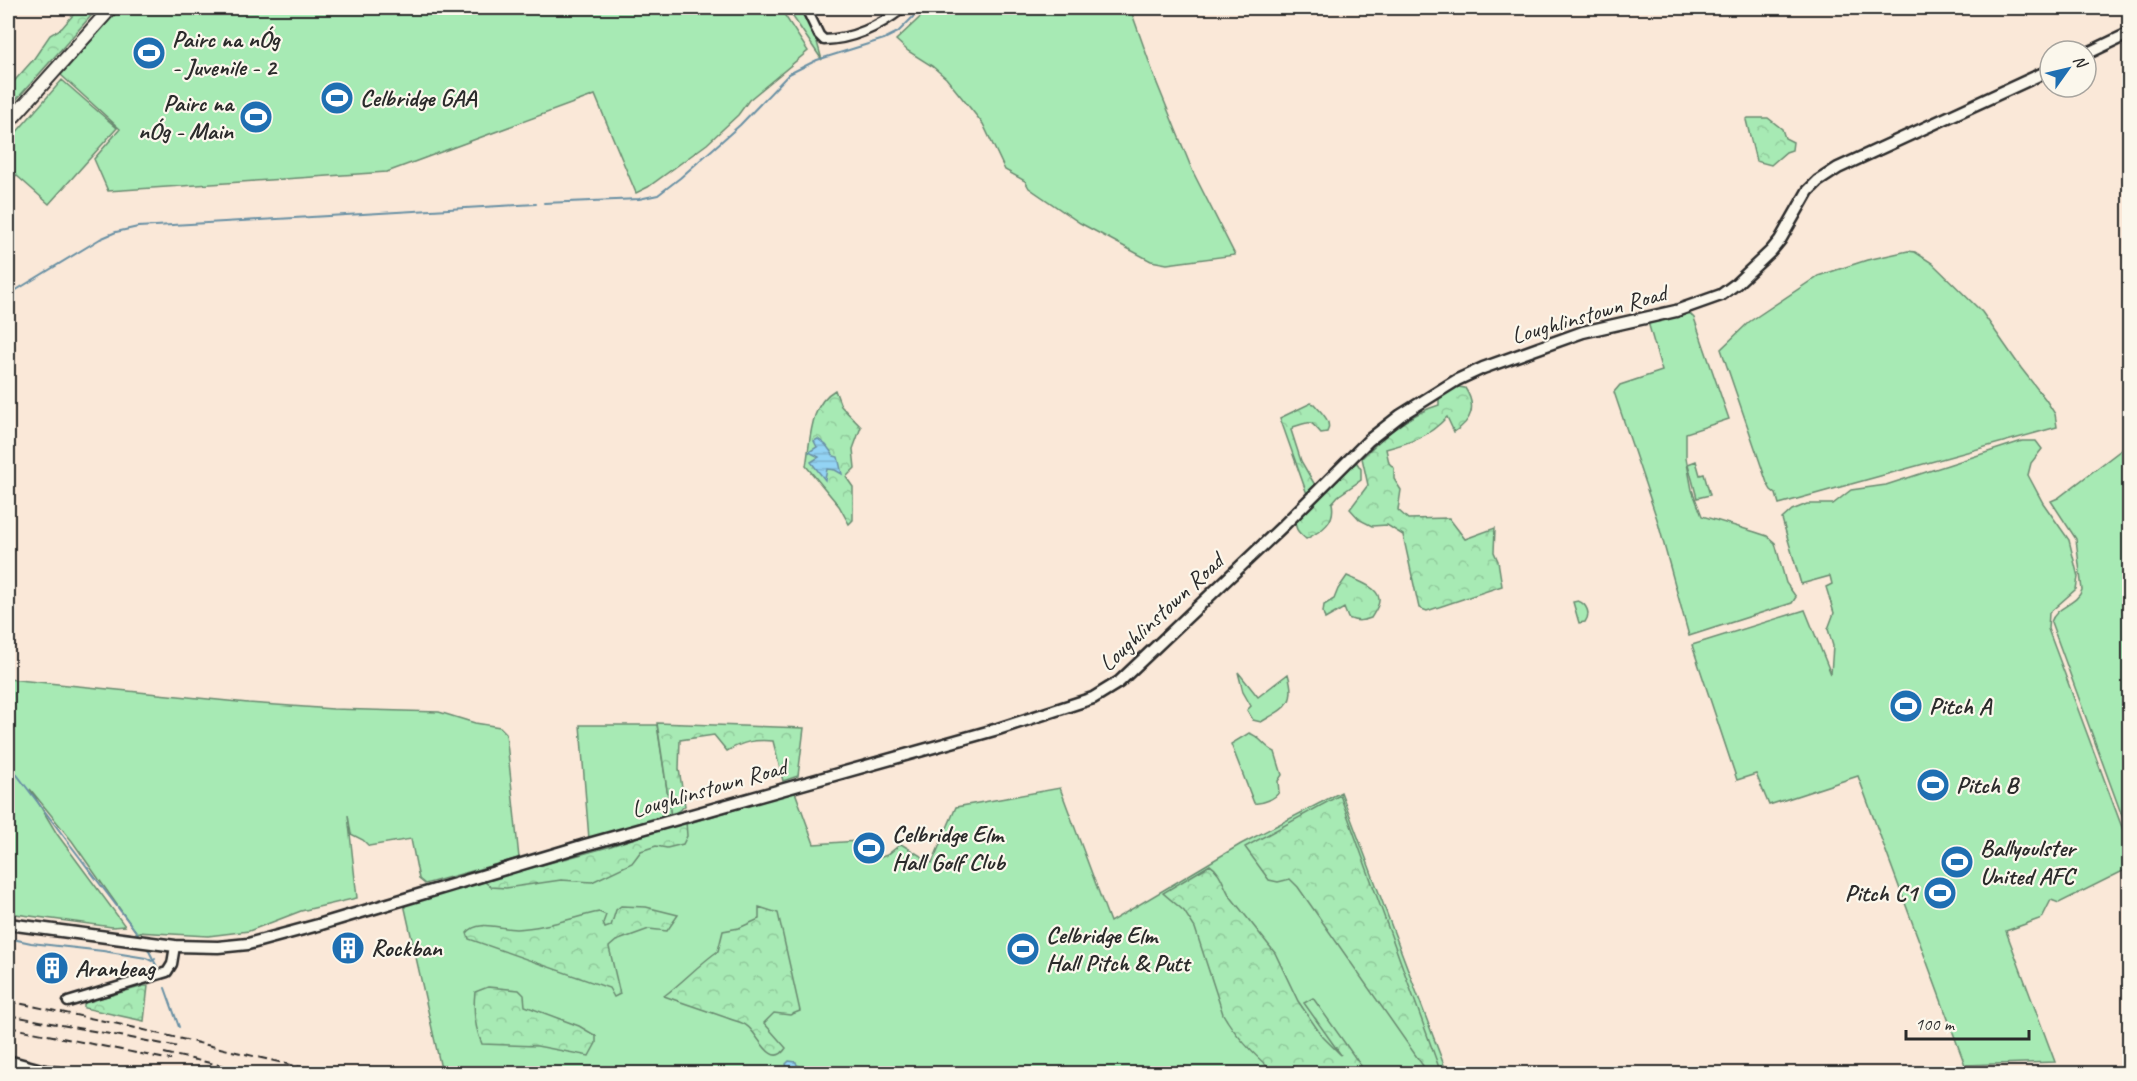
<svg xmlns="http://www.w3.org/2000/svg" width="2137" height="1081" font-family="Caveat,sans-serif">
	<defs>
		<pattern id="forest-crowns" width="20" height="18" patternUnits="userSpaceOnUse" patternTransform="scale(1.5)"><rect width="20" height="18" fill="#a7eab4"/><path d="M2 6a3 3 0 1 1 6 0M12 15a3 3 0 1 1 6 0" fill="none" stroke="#90c99b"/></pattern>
		<pattern id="water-rules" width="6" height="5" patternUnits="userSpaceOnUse" patternTransform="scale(1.5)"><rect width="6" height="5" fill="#93d3f4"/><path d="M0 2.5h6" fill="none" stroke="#7fb5d1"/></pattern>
	</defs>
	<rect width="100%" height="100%" fill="#fae8d8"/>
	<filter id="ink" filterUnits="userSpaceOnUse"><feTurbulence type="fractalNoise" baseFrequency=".0167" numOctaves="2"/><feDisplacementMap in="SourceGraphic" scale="12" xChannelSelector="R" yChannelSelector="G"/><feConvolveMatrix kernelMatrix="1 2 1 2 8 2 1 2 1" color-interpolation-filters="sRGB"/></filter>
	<g filter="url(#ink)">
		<path fill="#a7eab4" stroke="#698a70" stroke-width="1.5" d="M120,8H780L808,51L749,100L738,115L707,144L648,187L636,193L595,95L387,172L108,191L94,159L120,129L61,75Z
			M787,8H801L817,42L822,60Z
			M930,8H1130L1156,81L1193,172L1235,255L1167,264L1151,261L1080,223L1029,188L1025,181L1005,170L983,124L946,78L932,66L908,51L896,40Z
			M62,80L117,128L49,204L8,168V142Z
			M1908,251L1915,252L1932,263L1982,312L2021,368L2046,400L2055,414L2057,427L1779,504L1776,494L1771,490L1767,483L1721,349L1749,322L1818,276L1867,260Z
			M1688,312L1694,318L1729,419L1686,433V458L1692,490L1702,516L1755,532L1767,536L1775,543L1786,583L1796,597L1792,603L1689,636L1657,519L1614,392L1620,385L1662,371L1648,322Z
			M2022,441H2036L2042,449L2031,463L2028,475L2043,503L2069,540L2078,577L2076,589L2049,613L2048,629L2129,846V868L2059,903L2051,900L2042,918L2006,931L2055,1062L1965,1065L1858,776L1769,805L1756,774L1737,780L1692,645L1805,610L1831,674L1833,646L1828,629L1834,613L1826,587L1832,584L1830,576L1801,584L1782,519L1792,510L1807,504H1833L1851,490L1886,485Z
			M2129,444V835L2051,622C2056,606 2077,605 2082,590L2076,539L2051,501L2058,498Z
			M1696,461L1700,475L1704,474L1710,495L1697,498L1688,464Z
			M1578,601C1587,604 1591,614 1585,622L1579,623L1573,602Z
			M1238,672L1258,697L1288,674C1297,704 1286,707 1261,722L1253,720L1247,710L1251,706L1243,692Z
			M8,679L248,703L333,709L439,712L475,723L500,727L506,733L519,858L425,884L419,879L411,839L369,846L363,840L351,834L348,815L357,898L301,911L249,931L208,936L136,932L72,841L30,789L57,834L125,926L112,927L8,913Z
			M580,725H657L671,816L589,839Z
			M1249,733C1260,736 1264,747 1275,752L1282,775L1278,781L1279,792C1275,799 1262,804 1254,803L1231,744Z
			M1060,788L1110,922L1241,844L1341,792L1447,1073H442L404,904L608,847L795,792L814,844L858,841L868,862L887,855L901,844L932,863L956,807Z"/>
		<path fill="url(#forest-crowns)" stroke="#698a70" stroke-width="1.5" d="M79,8H98L8,109V88L33,60L50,35L62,28Z
			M1748,118H1768L1782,129L1785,138L1793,142L1792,150L1786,152L1771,165L1756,161L1746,120Z
			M1458,387L1465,388C1477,406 1472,421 1454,432L1447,417C1428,437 1412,442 1386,449L1389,463L1394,468V479L1401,490L1398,510L1408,519L1449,518L1465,539L1495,528L1494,552L1498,561L1502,586L1427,611L1419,608L1403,535L1387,525L1372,526L1360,520L1350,509L1368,485L1362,458C1383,436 1409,414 1439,405V396Z
			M835,390L841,406L861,427L853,449L855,468L846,477L853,487V520L849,524L839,506L806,466C811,439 809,405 835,390Z
			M1311,403L1314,404C1321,412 1333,422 1327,432L1321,433C1308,418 1311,422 1293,427L1291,430L1301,461L1315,485L1307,494L1280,418Z
			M1355,460L1361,469V480L1338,496L1332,503C1336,522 1322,531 1306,539C1298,532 1294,529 1296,518Z
			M1347,576C1356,580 1378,587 1379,599C1380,605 1374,613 1371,618C1363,621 1357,622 1348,618L1344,608L1325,619L1323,612L1324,605L1334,599L1338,589Z
			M657,723L804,728L798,776L783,781L773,741C755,739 742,742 727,751L714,735L680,740L679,769L685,806L671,816Z
			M1340,795L1441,1073H1428L1298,887L1290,879L1278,882L1269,880L1245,847Z
			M686,821L687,836L683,844L667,848L656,846L641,851L632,863L592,882L561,880L506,888L491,887L484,881L608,847Z
			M1210,865C1221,872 1223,885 1230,896L1275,953L1298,1001L1322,1036L1341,1055L1304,1003L1313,998L1366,1073H1354L1351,1069L1352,1073H1275C1255,1056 1236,1037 1223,1014L1195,928L1184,911L1163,893Z
			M621,906L646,907L678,915L667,931L649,929L616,941L609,947L620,994L614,997L609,988L469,939L467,933C478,919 500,929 516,929C544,928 571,918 599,912L606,915L603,923L605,928L611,926L616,910Z
			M759,907L778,913L800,1011L790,1015L774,1013L764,1023L786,1048C771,1071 757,1032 747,1026C743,1022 735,1021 730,1019C708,1011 686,1004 664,996C683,982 698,965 718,951L723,931L739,928L759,919Z
			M144,986H148L144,1021L84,1008V1004L86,1002Z
			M488,987L519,990L524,995L525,1006L579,1026L596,1036V1043L589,1056L537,1046L482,1044C475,1028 473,1009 475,992Z"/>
		<path fill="url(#water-rules)" stroke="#6990a4" stroke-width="1.5" d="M818,439L826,445L834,456L838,457L842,474L835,470L827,469L825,480L811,462L819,457L809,452L817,447L814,441Z
			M789,1061L796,1062L797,1065L802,1067L805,1073H789L786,1064Z"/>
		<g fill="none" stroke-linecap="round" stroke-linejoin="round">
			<path stroke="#6990a4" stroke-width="2" d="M544,203L639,199L658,195L680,178L740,125L789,74L817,60L884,39L898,32L922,8
				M8,295L100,239L116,232L138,227L536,204
				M8,763L141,938
				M8,938L31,943L103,951L146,958L152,961L155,959
				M147,947L158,969
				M165,988L179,1027
				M188,1071L189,1074"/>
			<defs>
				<path id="minor" d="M806,8L819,35L824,40C854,39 880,26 903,8
					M68,1002L167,972L172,964L175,946
					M8,1060L45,1070L70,1074"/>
				<path id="tertiary" d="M2086,54L2130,33
					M8,924L175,946L218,947L248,944L318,925L585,845L998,729L1093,698L1119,682L1284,525L1369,440L1401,415L1457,380L1483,368L1583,332L1676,311L1721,295L1736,284L1771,251L1780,240L1808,191L1818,181L1838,168L2050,70"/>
				<path id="secondary" d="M8,123L111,8"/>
			</defs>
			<use href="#minor" stroke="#2b2b2b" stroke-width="13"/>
			<use href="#tertiary" stroke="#2b2b2b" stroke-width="15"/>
			<use href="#secondary" stroke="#2b2b2b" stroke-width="16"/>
			<use href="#minor" stroke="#fbf7ec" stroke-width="8"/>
			<use href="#tertiary" stroke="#fbf7ec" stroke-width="10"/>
			<use href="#secondary" stroke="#fbf7ec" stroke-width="12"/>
			<path stroke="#2b2b2b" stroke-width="2" stroke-dasharray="9 4.5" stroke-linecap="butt" d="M8,1001L123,1025L329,1074
				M8,1015L179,1047
				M8,1027L171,1060
				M164,1053L261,1074"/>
		</g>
	</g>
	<defs>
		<symbol id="stadium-disc" viewBox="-11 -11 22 22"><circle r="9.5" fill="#1f6fb2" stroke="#fbf7ec"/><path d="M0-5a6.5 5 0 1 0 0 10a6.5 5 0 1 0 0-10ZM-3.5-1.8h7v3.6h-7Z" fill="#fff"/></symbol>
		<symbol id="building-disc" viewBox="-11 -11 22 22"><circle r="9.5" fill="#1f6fb2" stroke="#fbf7ec"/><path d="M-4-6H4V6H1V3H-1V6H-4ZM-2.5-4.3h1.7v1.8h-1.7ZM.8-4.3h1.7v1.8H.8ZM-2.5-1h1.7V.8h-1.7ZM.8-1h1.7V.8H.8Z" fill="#fff"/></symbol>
	</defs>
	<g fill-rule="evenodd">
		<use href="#stadium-disc" x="130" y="34" width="38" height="38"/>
		<use href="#stadium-disc" x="318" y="79" width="38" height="38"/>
		<use href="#stadium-disc" x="237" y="98" width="38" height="38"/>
		<use href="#stadium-disc" x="1887" y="687" width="38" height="38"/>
		<use href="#stadium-disc" x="1914" y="766" width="38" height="38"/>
		<use href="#stadium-disc" x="850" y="829" width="38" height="38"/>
		<use href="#stadium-disc" x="1938" y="843" width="38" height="38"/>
		<use href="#stadium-disc" x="1921" y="874" width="38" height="38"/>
		<use href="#building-disc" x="329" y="929" width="38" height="38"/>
		<use href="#stadium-disc" x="1004" y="930" width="38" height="38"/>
		<use href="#building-disc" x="33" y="949" width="38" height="38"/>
	</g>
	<g text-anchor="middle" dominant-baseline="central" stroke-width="4.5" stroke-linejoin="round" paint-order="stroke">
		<g font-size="24" font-weight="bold" fill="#2b2b2b" stroke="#fbf7ec" text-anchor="start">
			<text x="172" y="39">Pairc na nÓg<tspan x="172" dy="28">- Juvenile - 2</tspan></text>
			<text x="360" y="98">Celbridge GAA</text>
			<text x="233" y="103" text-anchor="end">Pairc na<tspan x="233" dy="28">nÓg - Main</tspan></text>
			<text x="1929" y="706">Pitch A</text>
			<text x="1956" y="785">Pitch B</text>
			<text x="892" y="834">Celbridge Elm<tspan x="892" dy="28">Hall Golf Club</tspan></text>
			<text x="1980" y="848">Ballyoulster<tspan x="1980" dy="28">United AFC</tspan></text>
			<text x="1917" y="893" text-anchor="end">Pitch C1</text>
			<text x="1046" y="935">Celbridge Elm<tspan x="1046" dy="28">Hall Pitch &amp; Putt</tspan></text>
			<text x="371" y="948">Rockban</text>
			<text x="75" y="968">Aranbeag</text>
		</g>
		<g font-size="24" fill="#2b2b2b" stroke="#fbf7ec">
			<text transform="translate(1589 314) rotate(-16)">Loughlinstown Road</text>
			<text transform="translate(1161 612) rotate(-43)">Loughlinstown Road</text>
			<text transform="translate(709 788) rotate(-16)">Loughlinstown Road</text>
		</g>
	</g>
	<rect width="2137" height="1081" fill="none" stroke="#fbf7ec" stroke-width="30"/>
	<rect x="15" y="15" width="2107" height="1051" fill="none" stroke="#2b2b2b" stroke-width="2" filter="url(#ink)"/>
	<g transform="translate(2068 69) rotate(56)"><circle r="28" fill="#fbf7ec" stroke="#a8a59f" stroke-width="1.5"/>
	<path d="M0-4.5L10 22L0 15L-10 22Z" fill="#1f6fb2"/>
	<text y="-9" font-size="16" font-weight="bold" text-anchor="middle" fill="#2b2b2b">N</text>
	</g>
	<path d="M1906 1030v9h123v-9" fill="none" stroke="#2b2b2b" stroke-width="3"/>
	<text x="1915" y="1030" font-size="18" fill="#2b2b2b" stroke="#fbf7ec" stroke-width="4.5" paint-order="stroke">100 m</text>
</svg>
